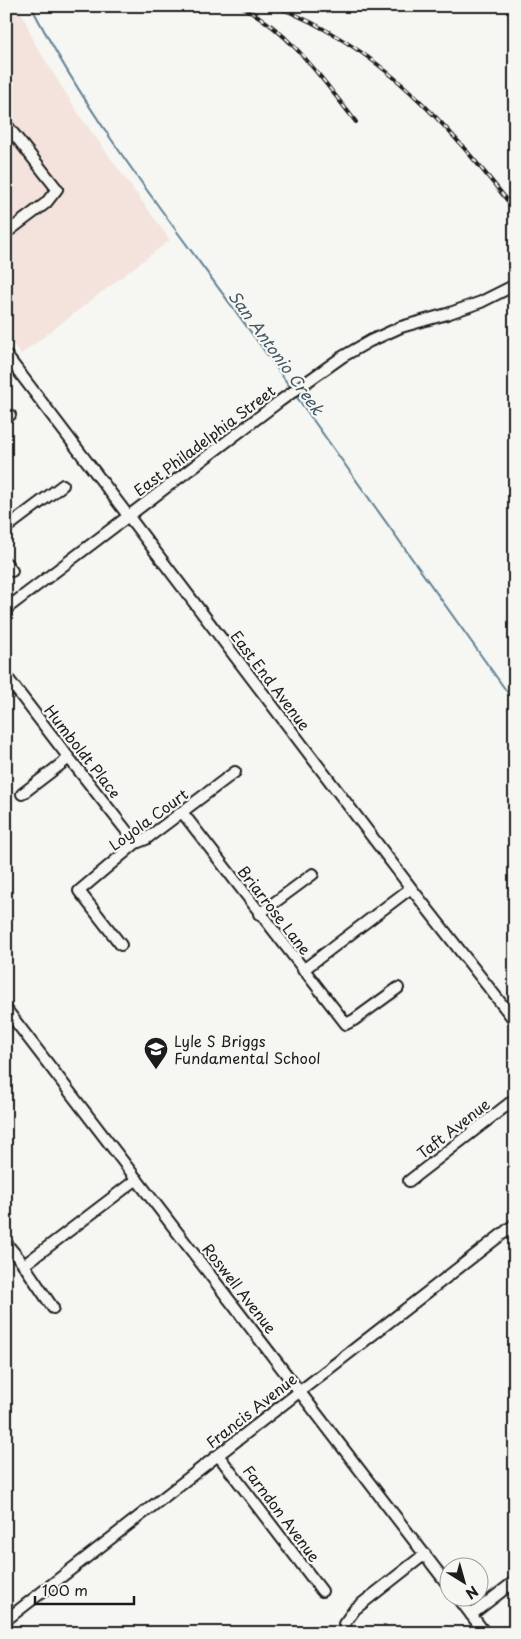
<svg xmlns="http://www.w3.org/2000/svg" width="521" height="1639" font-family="'Playpen Sans',sans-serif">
	<rect width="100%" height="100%" fill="#f6f6f2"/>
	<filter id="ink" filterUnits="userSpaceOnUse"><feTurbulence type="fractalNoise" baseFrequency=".02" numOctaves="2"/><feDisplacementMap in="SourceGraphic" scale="10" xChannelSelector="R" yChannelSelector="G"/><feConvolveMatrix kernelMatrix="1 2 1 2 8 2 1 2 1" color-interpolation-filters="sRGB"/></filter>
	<g filter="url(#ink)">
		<path fill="#f4e3dc" d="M6,6H19L35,44L80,116L170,240L21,354L6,335Z"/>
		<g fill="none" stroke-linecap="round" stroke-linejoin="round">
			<path stroke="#5d8196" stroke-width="2" d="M31,6C102,144 204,262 292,390
				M296,396L515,703"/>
			<defs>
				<path id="minor" d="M6,124L57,189L46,203L6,233
					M6,355L411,888L515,1021
					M6,418L10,415
					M6,528L63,485
					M6,563L12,571
					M6,609L280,401L342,357L370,341L401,327L447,314L481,302L515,285
					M6,676L69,758L136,843
					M22,794L69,758
					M182,812L346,1024L354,1020L398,988
					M259,914L313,874
					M121,945L79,891L136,843L146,839L235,772
					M303,970L411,888
					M6,1009L448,1585
					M409,1181L515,1099
					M6,1243L24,1265L53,1308
					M24,1265L137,1179
					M218,1455L322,1591
					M457,1596L485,1633
					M471,1615L515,1581
					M6,1620L515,1224
					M344,1624L355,1609L425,1554"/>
			</defs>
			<use href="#minor" stroke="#1c1c1c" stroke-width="14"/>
			<use href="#minor" stroke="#f6f6f2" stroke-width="10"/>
			<defs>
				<path id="rail" d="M241,6C291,32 322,79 356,122
					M275,6C382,48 445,122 515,210"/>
			</defs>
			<use href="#rail" stroke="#1c1c1c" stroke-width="4"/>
			<use href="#rail" stroke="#f6f6f2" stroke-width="2" stroke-dasharray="5.5" stroke-linecap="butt"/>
		</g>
	</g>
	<defs>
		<symbol id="school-pin" viewBox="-11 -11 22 30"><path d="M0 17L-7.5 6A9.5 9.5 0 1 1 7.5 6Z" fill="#1c1c1c" stroke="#f6f6f2"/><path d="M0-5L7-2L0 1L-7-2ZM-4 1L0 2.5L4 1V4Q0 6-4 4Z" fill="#fff"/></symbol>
	</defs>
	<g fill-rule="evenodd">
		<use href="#school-pin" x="142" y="1035" width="28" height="38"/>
	</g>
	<g text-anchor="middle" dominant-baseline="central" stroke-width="4.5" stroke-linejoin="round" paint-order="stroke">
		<g font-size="15" fill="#1c1c1c" stroke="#f6f6f2">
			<text transform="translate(204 440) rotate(-37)">East Philadelphia Street</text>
			<text transform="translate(271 680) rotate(53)">East End Avenue</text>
			<text transform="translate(83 751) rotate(52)">Humboldt Place</text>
			<text transform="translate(148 819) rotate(-36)">Loyola Court</text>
			<text transform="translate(275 910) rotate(52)">Briarrose Lane</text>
			<text transform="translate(453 1128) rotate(-38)">Taft Avenue</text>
			<text transform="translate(240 1288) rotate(52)">Roswell Avenue</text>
			<text transform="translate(251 1410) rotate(-38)">Francis Avenue</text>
			<text transform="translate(282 1513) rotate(53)">Farndon Avenue</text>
		</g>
		<g font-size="15" fill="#1c1c1c" stroke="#f6f6f2" text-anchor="start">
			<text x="174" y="1040">Lyle S Briggs<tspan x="174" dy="17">Fundamental School</tspan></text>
		</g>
		<g font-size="16" font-style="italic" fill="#425763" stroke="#f6f6f2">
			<text transform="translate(277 352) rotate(54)">San Antonio Creek</text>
		</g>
	</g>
	<rect width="521" height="1639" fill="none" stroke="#f6f6f2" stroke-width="25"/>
	<rect x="12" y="12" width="496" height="1614" fill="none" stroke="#1c1c1c" stroke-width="2" filter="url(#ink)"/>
	<g transform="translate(464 1582) rotate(143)"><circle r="24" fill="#f6f6f2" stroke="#9f9f9c"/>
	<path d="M0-4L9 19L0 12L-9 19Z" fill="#1c1c1c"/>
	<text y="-8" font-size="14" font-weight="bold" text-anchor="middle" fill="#1c1c1c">N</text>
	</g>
	<path d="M35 1596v8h99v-8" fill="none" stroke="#1c1c1c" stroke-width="2.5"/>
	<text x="42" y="1596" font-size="15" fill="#1c1c1c" stroke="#f6f6f2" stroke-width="4" paint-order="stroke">100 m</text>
</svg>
